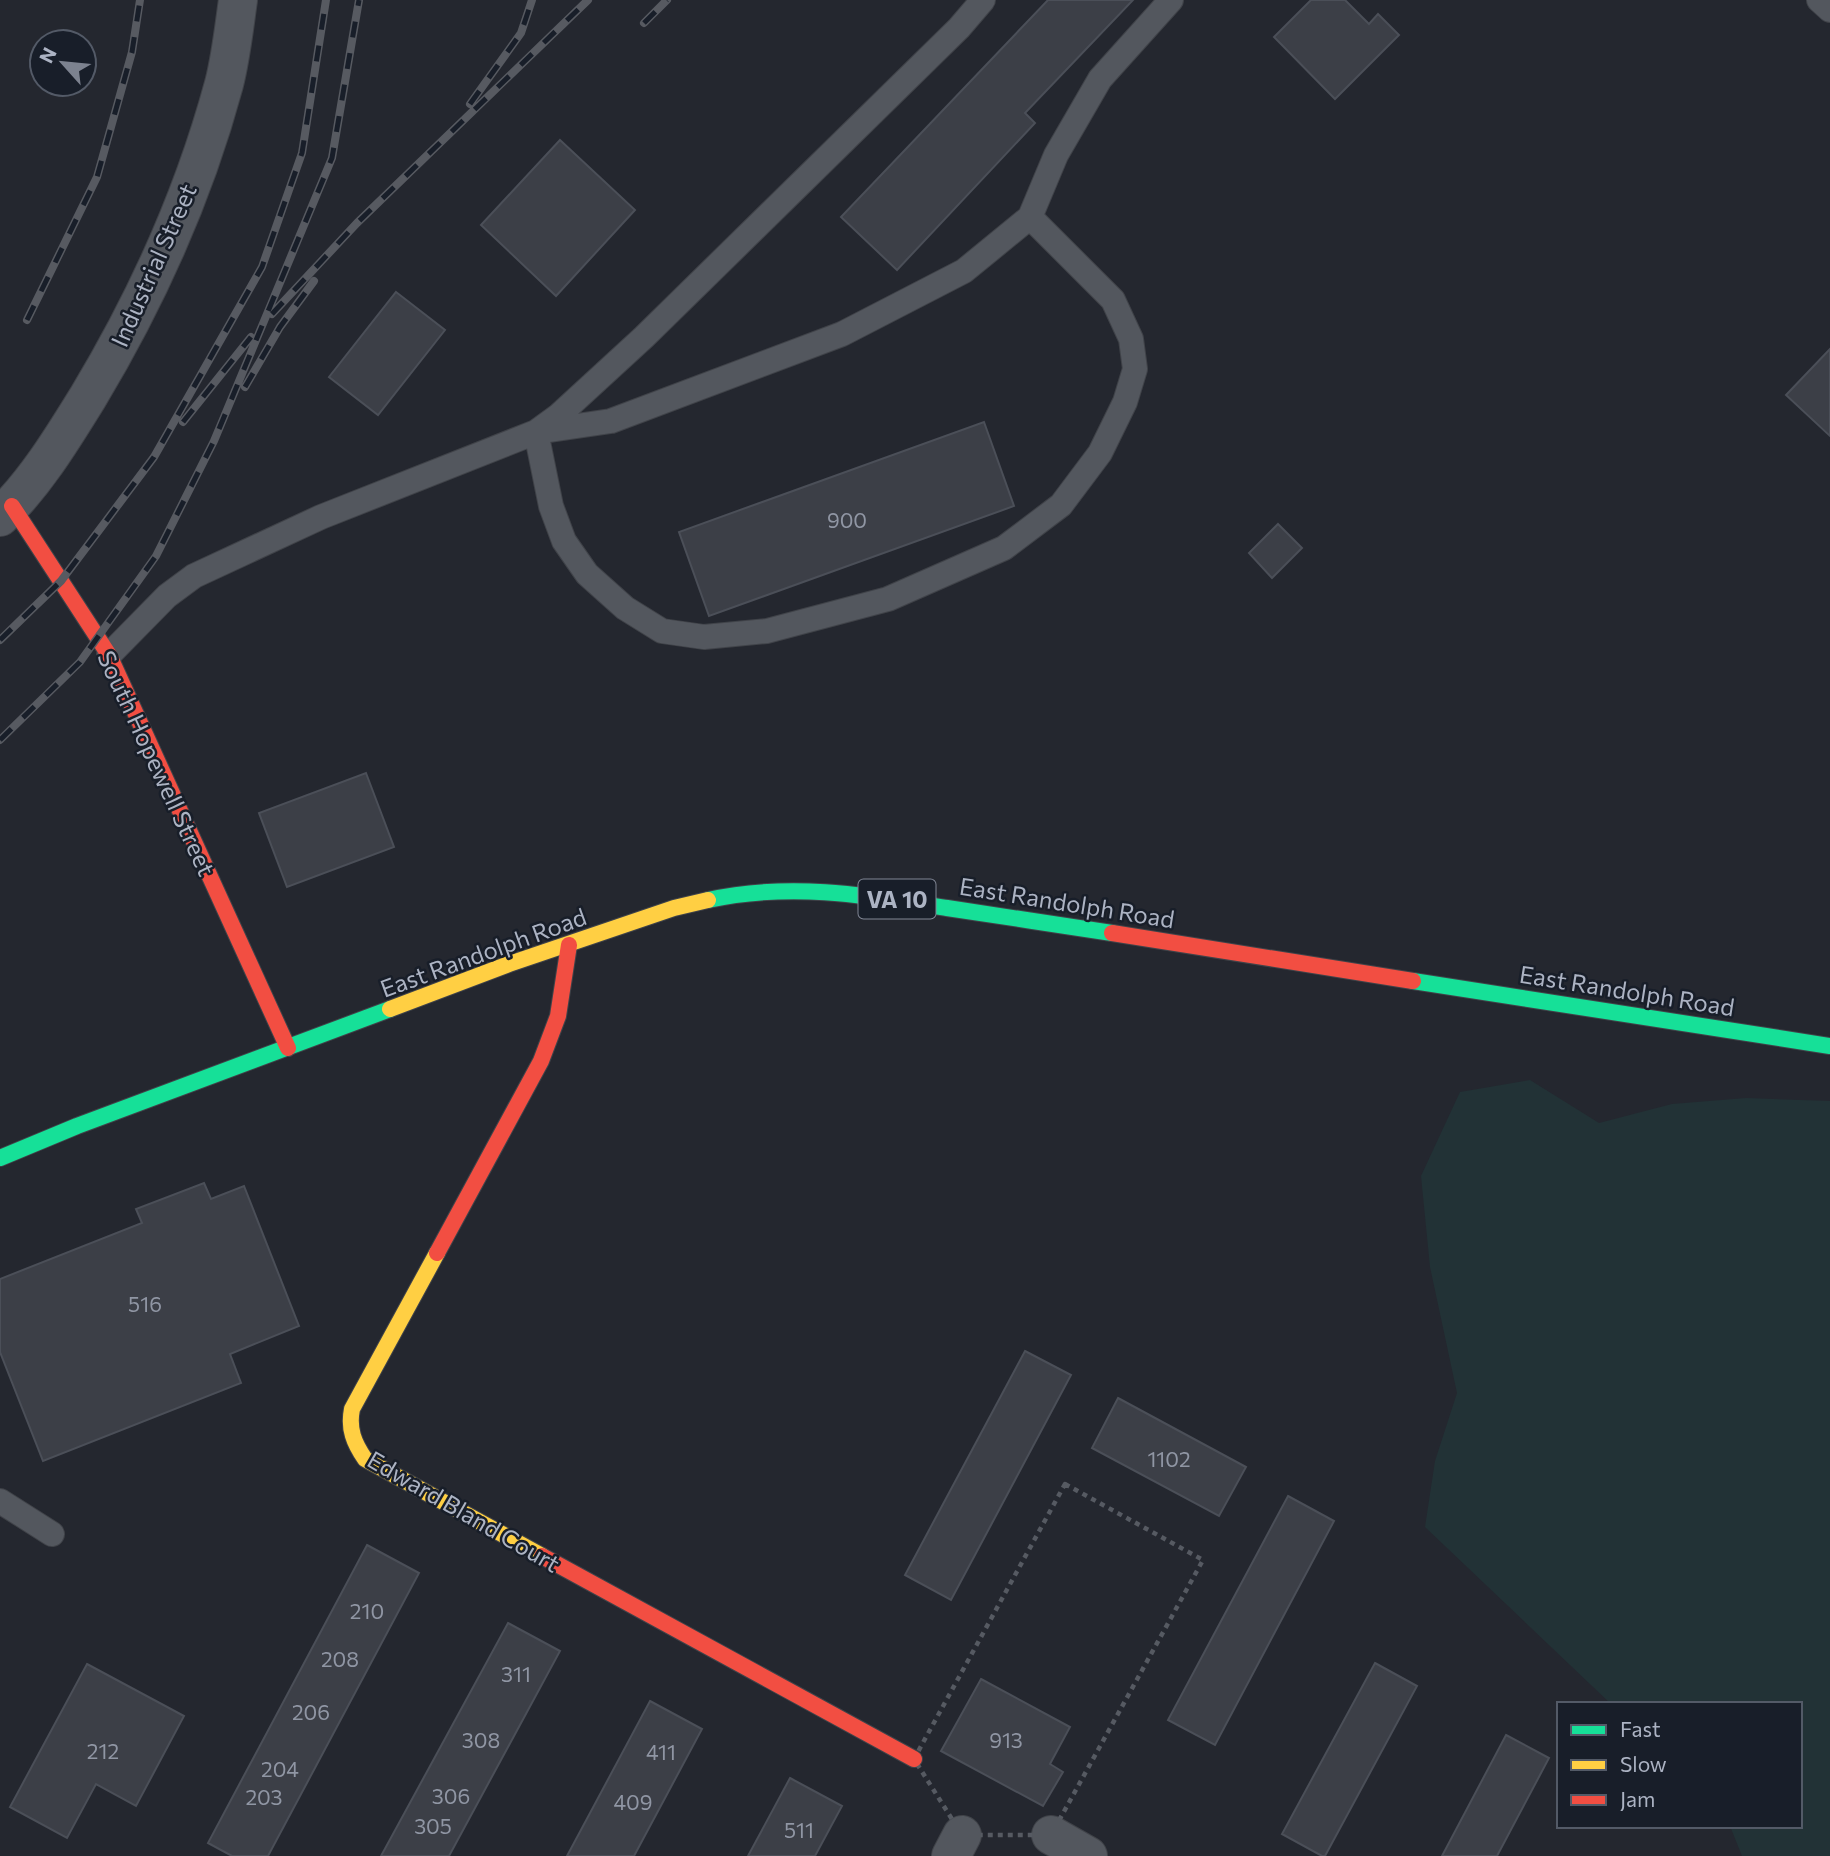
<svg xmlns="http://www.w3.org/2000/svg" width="1830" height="1856" font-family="Commissioner,sans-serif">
	<rect width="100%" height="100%" fill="#24272f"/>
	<path fill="#223236" d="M1530,1080L1599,1123L1672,1104L1746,1098L1830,1101V1856H1742L1730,1826H1800V1704H1611L1425,1527L1435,1461L1457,1393L1430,1267L1421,1176L1460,1092Z"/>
	<path fill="#3c3f47" stroke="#4b4f58" stroke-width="2" d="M1048,0H1133L1025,113L1035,123L897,270L841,217Z
		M1311,0H1345L1369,24L1378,14L1399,35L1335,99L1274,37Z
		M560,140L635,210L556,296L481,225Z
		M396,292L445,330L378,415L329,377Z
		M1830,349V436L1786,395Z
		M984,422L1014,506L709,616L679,532Z
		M1278,524L1302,548L1272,578L1249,553Z
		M366,773L394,847L287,887L259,813Z
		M204,1183L211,1199L244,1186L299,1326L230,1354L241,1383L43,1461L0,1352V1279L142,1223L136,1209Z
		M1025,1351L1071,1375L951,1600L905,1575Z
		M1118,1398L1246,1467L1219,1516L1092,1448Z
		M1288,1496L1334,1521L1215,1745L1168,1720Z
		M367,1545L419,1573L268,1856H232L208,1843Z
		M508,1623L560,1651L449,1856H381Z
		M1375,1663L1417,1686L1325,1856H1322L1282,1834Z
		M87,1664L184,1716L136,1806L96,1784L67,1838L10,1807Z
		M981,1679L1070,1727L1050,1764L1063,1772L1043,1806L941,1751Z
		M650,1701L702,1729L634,1856H567Z
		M1506,1735L1549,1758L1497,1856H1442Z
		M790,1778L842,1806L815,1856H748Z"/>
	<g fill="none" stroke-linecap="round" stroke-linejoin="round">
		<defs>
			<path id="lane" d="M1819,0L1830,10
				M1030,217L964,271L842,334L611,421L536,432L551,506L564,541L587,574L625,608L662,631L704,637L767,631L888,599L1004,548L1061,505L1100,453L1125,402L1135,369L1131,339L1113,300L1030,217L1056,155L1100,79L1171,0
				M109,655L167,596L194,576L321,517L536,432L558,416L644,337L959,28L983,0
				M0,1501L52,1534"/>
			<path id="street" d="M0,517C36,482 62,439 88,397C147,299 194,195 224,84C231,57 234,28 238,0
				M1051,1835L1088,1856
				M951,1856L962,1835"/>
			<path id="fast" d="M708,900C790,882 866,895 947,908C1002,916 1057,925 1112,933
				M1413,981L1830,1046
				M0,1158L77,1126L390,1009"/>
			<path id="slow" d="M390,1009L509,964L674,908L708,900
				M437,1253L352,1409C348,1429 354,1443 365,1459L542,1556"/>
			<path id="jam" d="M12,506L109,655L288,1048
				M1112,933L1413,981
				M437,1253L541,1061L558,1016L569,945
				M542,1556L914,1759"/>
		</defs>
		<use href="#lane" stroke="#404349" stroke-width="26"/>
		<use href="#street" stroke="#404349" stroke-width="40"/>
		<use href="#fast" stroke="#404349" stroke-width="18"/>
		<use href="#slow" stroke="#404349" stroke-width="18"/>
		<use href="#jam" stroke="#404349" stroke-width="18"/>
		<path stroke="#565a62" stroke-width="4.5" stroke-dasharray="5 5" stroke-linecap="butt" d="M1065,1484L1203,1560L1051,1835H962L914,1759Z"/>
		<use href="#lane" stroke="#53575e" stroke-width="24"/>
		<use href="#street" stroke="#53575e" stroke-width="38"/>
		<use href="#fast" stroke="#16e098" stroke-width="16"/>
		<use href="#slow" stroke="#ffcf43" stroke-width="16"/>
		<use href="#jam" stroke="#f24e42" stroke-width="16"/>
		<defs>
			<path id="rail" d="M644,23L667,0
				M470,104L521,33L532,0
				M272,314L357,223L588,0
				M27,320L97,177L132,52L140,0
				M245,387L280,327L314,281
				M183,422L251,337
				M0,640L61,581L154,457L262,267L302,153L326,0
				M0,740L80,662L156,556L214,441L332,158L359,0"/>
		</defs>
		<use href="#rail" stroke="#575a61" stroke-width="8"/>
		<use href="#rail" stroke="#181e29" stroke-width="5" stroke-dasharray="16" stroke-linecap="butt"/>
	</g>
	<g text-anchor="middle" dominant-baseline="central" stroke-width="5" stroke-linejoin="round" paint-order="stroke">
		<g font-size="21" fill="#9096a4">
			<text x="847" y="519">900</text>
			<text x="145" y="1303">516</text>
			<text x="1169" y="1458">1102</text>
			<text x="367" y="1610">210</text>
			<text x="340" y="1658">208</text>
			<text x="516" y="1673">311</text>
			<text x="311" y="1711">206</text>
			<text x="481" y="1739">308</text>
			<text x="1006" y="1739">913</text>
			<text x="103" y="1750">212</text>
			<text x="661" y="1751">411</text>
			<text x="280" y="1768">204</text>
			<text x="451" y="1795">306</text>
			<text x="264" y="1796">203</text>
			<text x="633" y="1801">409</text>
			<text x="433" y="1825">305</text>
			<text x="799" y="1829">511</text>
		</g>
		<rect fill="#181e29" stroke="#808695" stroke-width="2" x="858.5" y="879.5" width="77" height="39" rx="5"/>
		<g font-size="23" font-weight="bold" fill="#acb3c3">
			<text x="897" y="899">VA 10</text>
		</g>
		<g font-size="24" fill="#acb3c3" stroke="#181e29">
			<text transform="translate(153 265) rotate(-66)">Industrial Street</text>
			<text transform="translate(157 763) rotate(65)">South Hopewell Street</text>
			<text transform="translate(1067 902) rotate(9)">East Randolph Road</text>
			<text transform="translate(483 952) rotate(-20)">East Randolph Road</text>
			<text transform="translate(1627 990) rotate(9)">East Randolph Road</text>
			<text transform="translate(464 1511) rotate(30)">Edward Bland Court</text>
		</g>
	</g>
	<rect x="1557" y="1702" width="245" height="126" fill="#181e29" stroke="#535a67" stroke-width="2"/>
	<rect x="1571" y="1725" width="35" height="10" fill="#16e098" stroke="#535a67" stroke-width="2"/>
	<text x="1620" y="1737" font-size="21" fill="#acb3c3">Fast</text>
	<rect x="1571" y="1760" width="35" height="10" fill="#ffcf43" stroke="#535a67" stroke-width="2"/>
	<text x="1620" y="1772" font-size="21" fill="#acb3c3">Slow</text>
	<rect x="1571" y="1795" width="35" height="10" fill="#f24e42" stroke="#535a67" stroke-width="2"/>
	<text x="1620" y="1807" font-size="21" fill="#acb3c3">Jam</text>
	<g transform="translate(63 63) rotate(297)"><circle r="33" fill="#181e29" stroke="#535a67" stroke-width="2"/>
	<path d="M0-5L12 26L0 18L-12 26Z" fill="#7c828f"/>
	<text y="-10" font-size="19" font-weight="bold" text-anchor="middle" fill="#acb3c3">N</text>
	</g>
</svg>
